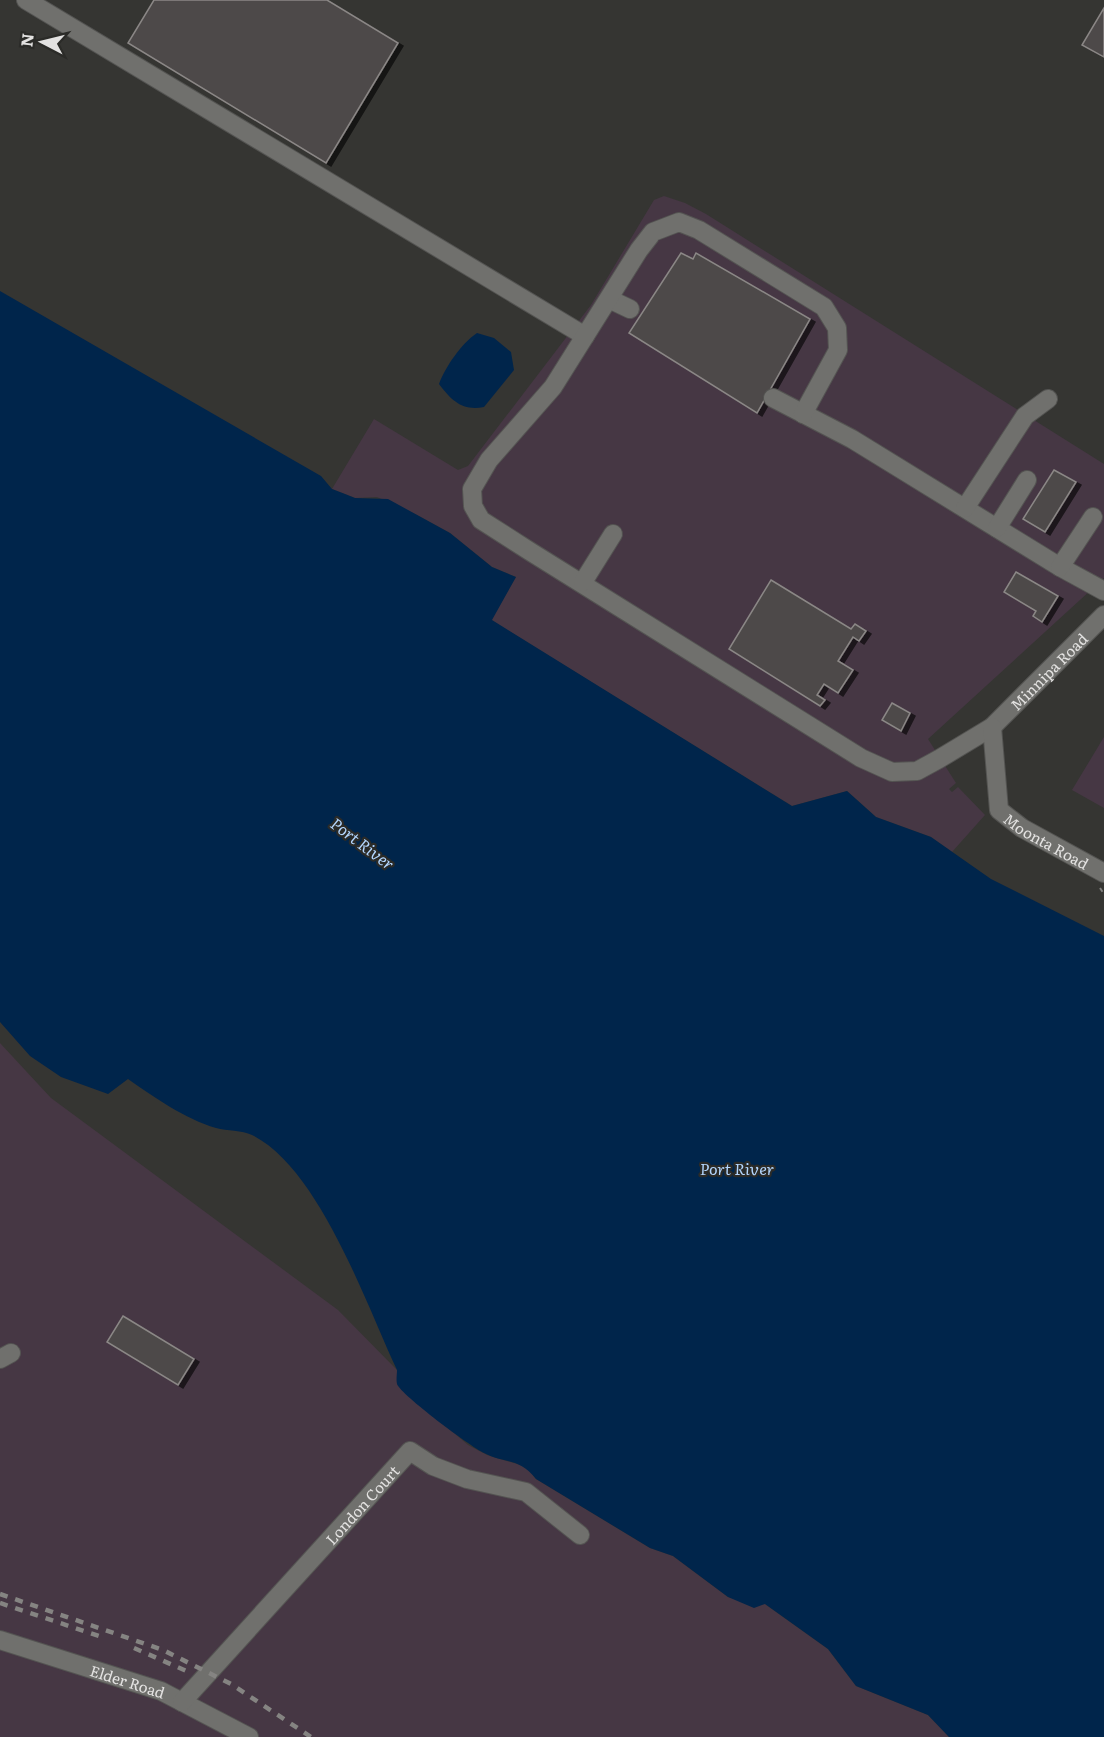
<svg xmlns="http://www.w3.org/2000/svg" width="1104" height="1737" font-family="Literata,serif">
	<defs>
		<filter id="shadow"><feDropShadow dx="5" dy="3" stdDeviation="0" flood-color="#0009"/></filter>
	</defs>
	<rect width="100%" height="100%" fill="#353532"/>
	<path fill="#463744" d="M664,196L685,203L706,214L1104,464V578L928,739L956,783L949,789L952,792L958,787L985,815L952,852L931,837L876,817L847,791L792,806L491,620L516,577L492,567L450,533L417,515L377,497L355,498L332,489L374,419L458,470L468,466L591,305L654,200Z
		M1104,737V808L1072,790Z
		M0,1043L51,1098L338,1310L397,1370V1384L468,1445L487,1455L527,1467L536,1479L650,1548L673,1556L728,1597L765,1604L828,1649L856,1686L928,1715L949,1737H0Z"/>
	<path fill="#00254b" d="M0,291L321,476L332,489L345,494L355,498L388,499L450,533L492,567L516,577L492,620L792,806L847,791L876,817L931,837L991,879L1104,936V1737H949L928,1715L856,1686L828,1649L765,1604L754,1608L728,1597L673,1556L650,1548L536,1479C519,1457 505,1464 484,1453C471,1447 401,1395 397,1384C396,1380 397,1374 397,1370C366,1304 319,1168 252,1135C242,1130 227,1131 216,1128C185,1119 154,1097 128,1079L108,1094L61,1077L30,1056L0,1022Z
		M477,333L494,338L511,352L514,370L484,407C462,411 452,401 439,384C446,366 461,344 477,333Z"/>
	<path fill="#4d4a49" stroke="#8b8786" stroke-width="1.5" filter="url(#shadow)" d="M154,0H327L398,43L326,163L128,43Z
		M1104,8V57L1082,45Z
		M681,253L693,259L696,253L810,319L757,413L629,333Z
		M1054,470L1076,482L1045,532L1023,519Z
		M1016,572L1058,596L1042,622L1033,616L1036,611L1004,592Z
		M771,580L851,629L855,624L866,631L859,641L853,637L838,661L853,670L838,693L824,684L817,695L825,700L820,706L729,649Z
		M892,703L910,713L901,731L882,720Z
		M123,1316L194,1359L178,1385L107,1342Z"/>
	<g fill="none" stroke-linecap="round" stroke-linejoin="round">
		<defs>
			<g id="minor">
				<path d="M26,0L585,336"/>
				<path d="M609,299L630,309"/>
				<path d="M773,398L852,439L1060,567L1104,591"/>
				<path id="s1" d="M803,414L838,350L837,328L824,307L699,230L679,222L653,232L639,250L553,387L489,460L472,489L473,506L481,520L531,552L861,758L892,772L917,771L939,759L992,727L1104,615"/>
				<path d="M965,508L1025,416L1048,399"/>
				<path d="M997,528L1027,480"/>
				<path d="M1060,567L1093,517"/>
				<path d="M583,582L613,534"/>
				<path id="s2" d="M992,727L999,810L1022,828L1104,873"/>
				<path d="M0,1359L11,1353"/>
				<path id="s3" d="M0,1640L161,1691L249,1737"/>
				<path id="s4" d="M182,1702L410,1451L433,1466L467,1479L526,1492L580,1535"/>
			</g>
		</defs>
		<use href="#minor" stroke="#545452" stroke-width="20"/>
		<path stroke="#82817f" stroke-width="2" stroke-dasharray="4.5 3" stroke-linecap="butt" d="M1100,888L1104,894"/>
		<use href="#minor" stroke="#70706d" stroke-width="18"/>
		<path stroke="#858482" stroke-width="4.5" stroke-dasharray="8 8" stroke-linecap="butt" d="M0,1594L163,1650L231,1684L311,1737
			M0,1603L102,1637
			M134,1648L191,1673"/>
	</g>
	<g text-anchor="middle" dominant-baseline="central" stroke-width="4.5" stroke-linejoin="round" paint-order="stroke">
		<g font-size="15" fill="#e3e2e1" stroke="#2b2b28">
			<text stroke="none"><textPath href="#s1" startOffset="1338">Minnipa Road</textPath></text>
			<text stroke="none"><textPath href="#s2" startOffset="140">Moonta Road</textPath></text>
			<text stroke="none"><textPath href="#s4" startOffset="267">London Court</textPath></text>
			<text stroke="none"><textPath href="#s3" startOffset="134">Elder Road</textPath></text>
		</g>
		<g font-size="16" font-style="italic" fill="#b3d6fe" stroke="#2b2b28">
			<text transform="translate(363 843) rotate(37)">Port River</text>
			<text x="737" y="1168">Port River</text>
		</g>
	</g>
	<g transform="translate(42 42) rotate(277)" stroke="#2b2b28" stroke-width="4.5" paint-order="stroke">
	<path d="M0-4.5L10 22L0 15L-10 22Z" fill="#e3e2e1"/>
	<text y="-9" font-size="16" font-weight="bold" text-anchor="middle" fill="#e3e2e1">N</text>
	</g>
</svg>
